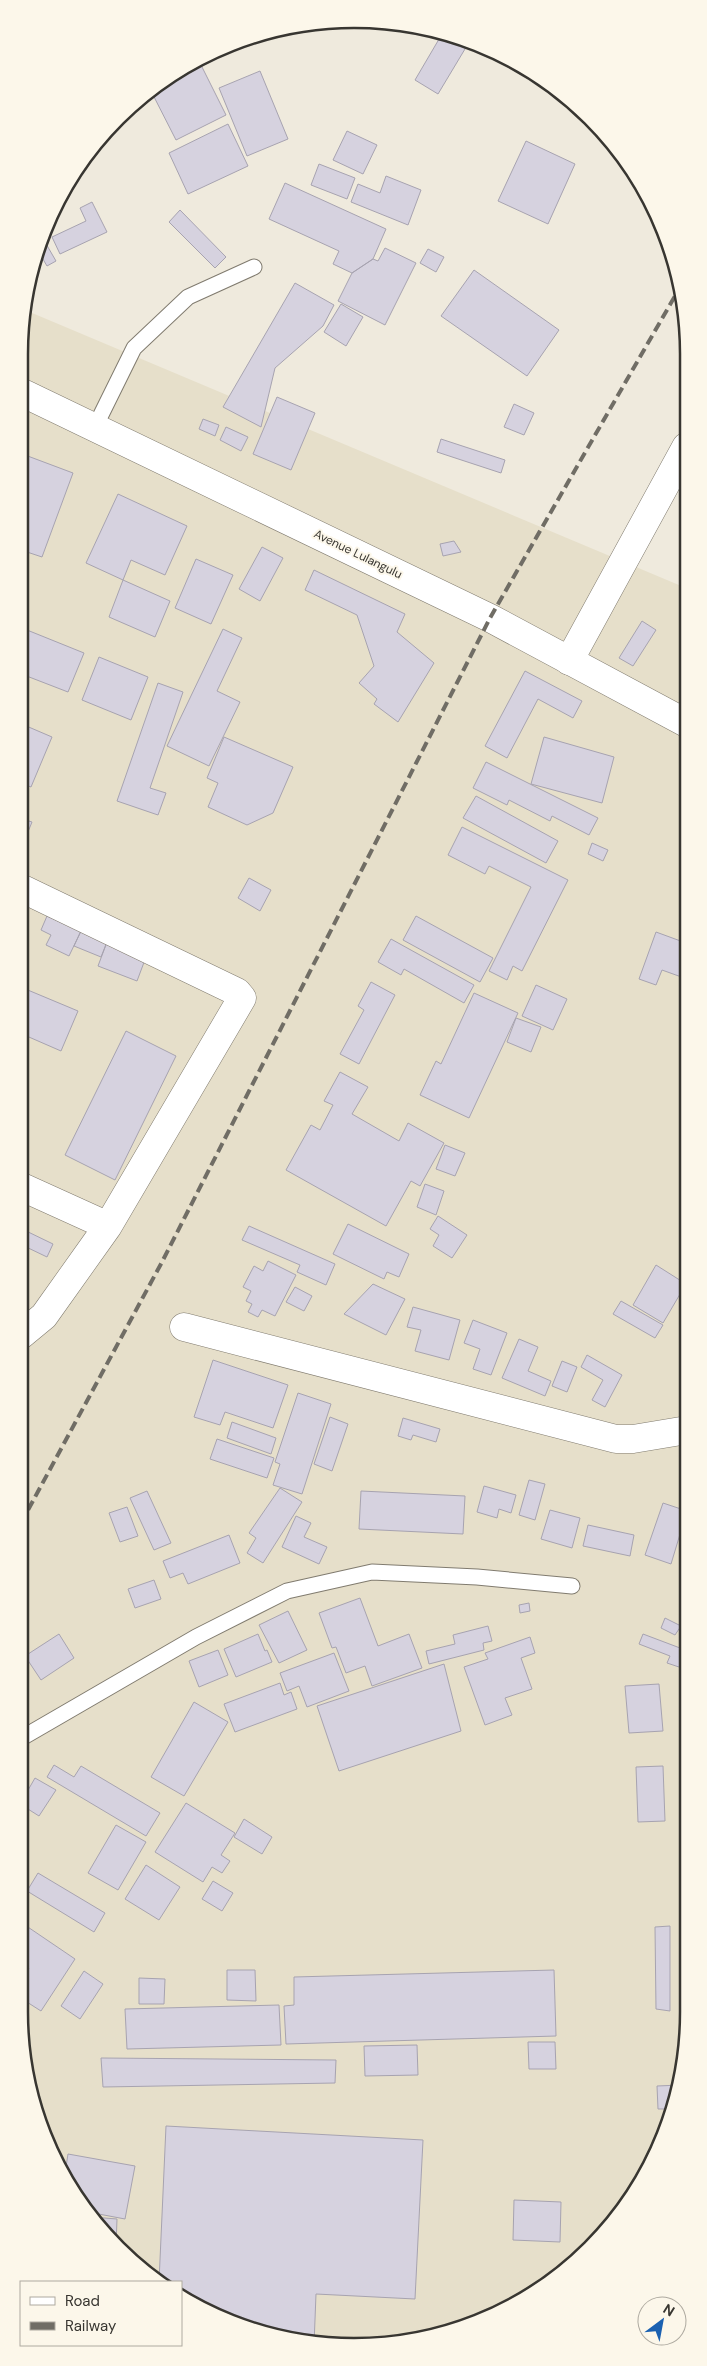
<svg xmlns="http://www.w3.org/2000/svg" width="707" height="2366" font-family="'DM Sans',sans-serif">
	<rect width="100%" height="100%" fill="#efeadd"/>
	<path fill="#e6dfca" d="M25,310L686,588L688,2012L682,2078L663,2140L632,2198L557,2278L501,2313L440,2336L376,2347L310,2344L205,2313L181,2282H156L150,2278L102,2233L44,2140L25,2078L19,2012Z"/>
	<path fill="#d6d2df" stroke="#a7a3b0" d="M442,34L468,44L438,94L415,80Z
		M198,59L226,115L176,140L150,89L161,84L160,81L168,75Z
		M260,71L288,139L247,156L219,88Z
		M228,124L248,166L188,194L169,153Z
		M347,131L377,145L363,174L333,160Z
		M526,141L575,164L548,224L498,201Z
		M319,164L355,178L347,199L311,185Z
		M386,176L421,190L408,225L351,202L358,184L380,193Z
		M285,183L386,229L373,259L352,273L333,264L339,251L269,219Z
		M92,202L107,232L60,254L52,237L86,221L80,208Z
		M180,210L226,257L215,268L169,222Z
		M45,242L56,261L47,266L37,249Z
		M385,248L416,263L385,325L338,301L352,273L373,259L378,261Z
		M428,249L444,257L436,272L420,263Z
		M474,270L559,330L527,376L441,316Z
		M295,283L334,305L323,326L275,368L261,427L223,407Z
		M341,304L363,317L346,346L324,332Z
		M277,397L315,413L291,470L253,454Z
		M514,404L534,413L524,435L504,427Z
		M203,419L219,425L215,436L199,429Z
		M226,427L248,437L241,451L220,440Z
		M441,439L505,460L501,473L437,452Z
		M25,455L73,473L42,557L24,551Z
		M118,494L187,526L165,575L131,560L123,580L86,563Z
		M454,541L461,552L443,556L440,544Z
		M262,547L283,558L260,601L239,589Z
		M196,559L233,575L211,624L175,608Z
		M314,570L405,614L397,632L434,663L398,722L374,704L377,699L359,683L374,666L357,615L305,590Z
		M24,574H28L25,616H24Z
		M123,580L170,601L155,637L109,617Z
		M642,621L656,630L633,666L619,658Z
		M223,629L242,638L217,691L240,702L209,766L167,746Z
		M27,630L84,653L68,692L24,675V638Z
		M99,657L148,677L131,720L82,700Z
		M525,671L582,701L573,718L538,699L507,758L485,746Z
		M158,683L183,692L150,788L166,793L158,815L117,801Z
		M24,725L52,737L31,787L23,784Z
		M224,737L293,767L273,813L247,825L208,807L218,783L207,778Z
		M544,737L614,757L602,803L531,784Z
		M486,762L598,818L589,835L552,816L550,821L509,800L507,805L473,788Z
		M476,796L558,841L546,863L463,818Z
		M23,819L32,822L23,844Z
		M462,827L568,880L522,971L513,966L507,980L489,971L531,887L489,866L485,874L448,855Z
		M592,843L608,850L603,861L588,854Z
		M249,878L271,890L260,911L238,898Z
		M47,916L81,931L69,956L46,945L51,935L41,930Z
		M416,916L493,958L480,982L403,940Z
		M81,931L107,942L101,957L74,946Z
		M656,932L686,943L687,979L662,970L656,985L639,979Z
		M391,939L474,985L464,1003L404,969L401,975L378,962Z
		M107,942L146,957L137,981L98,966Z
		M371,982L395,995L359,1064L340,1054L364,1010L358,1006Z
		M536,985L567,999L553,1030L522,1016Z
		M23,988L78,1011L61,1051L22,1034Z
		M474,993L518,1013L469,1118L420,1095L436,1061L441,1064Z
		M516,1018L541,1027L531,1052L507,1042Z
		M126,1031L176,1056L115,1180L65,1155Z
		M340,1072L368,1087L352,1114L399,1141L408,1123L444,1143L420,1186L411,1181L386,1226L286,1170L311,1125L320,1130L333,1105L324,1101Z
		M445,1145L465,1153L455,1176L436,1169Z
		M425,1184L444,1191L436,1215L417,1207Z
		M438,1216L467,1235L452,1258L433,1246L439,1235L430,1229Z
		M348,1224L409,1254L399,1277L387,1272L384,1279L333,1254Z
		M249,1226L335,1264L326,1285L297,1272L300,1265L242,1240Z
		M22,1229L53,1244L47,1257L22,1245Z
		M268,1261L296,1275L275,1316L262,1310L258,1317L248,1312L252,1304L246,1301L251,1291L243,1287L254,1266L263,1271Z
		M656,1265L686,1284L663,1323L633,1305Z
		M373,1284L405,1299L386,1335L344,1314Z
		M295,1287L312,1296L304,1311L286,1302Z
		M621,1301L663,1325L655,1338L613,1314Z
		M413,1307L460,1320L449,1360L415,1351L421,1330L407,1327Z
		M473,1320L507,1333L491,1375L473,1369L480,1349L464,1343Z
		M519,1339L538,1347L528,1371L551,1381L545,1396L502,1378Z
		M587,1355L622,1375L605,1407L592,1400L603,1380L581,1367Z
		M213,1360L288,1385L273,1428L225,1412L220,1425L194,1417Z
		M562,1361L577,1367L567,1392L552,1386Z
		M298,1393L331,1404L302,1494L273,1485L280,1464L275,1462Z
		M330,1417L348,1424L332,1471L314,1464Z
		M403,1418L440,1429L436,1442L413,1435L411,1440L398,1436Z
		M232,1422L276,1438L271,1454L227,1438Z
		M217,1439L274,1458L267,1478L210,1459Z
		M529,1480L545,1484L535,1520L519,1515Z
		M484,1486L516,1495L511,1513L499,1509L497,1518L477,1512Z
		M280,1488L302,1502L263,1563L247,1553L256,1538L249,1533Z
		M147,1491L171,1543L154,1550L130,1498Z
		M361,1491L465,1496L463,1534L359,1529Z
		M663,1503L687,1511L671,1564L645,1555Z
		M127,1507L138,1536L120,1542L109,1513Z
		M550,1510L580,1518L572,1548L541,1539Z
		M296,1516L311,1523L304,1537L327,1547L319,1564L282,1547Z
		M588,1525L634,1535L630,1556L583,1546Z
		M229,1535L240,1563L188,1584L183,1573L170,1578L163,1561Z
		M154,1580L161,1599L135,1608L128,1589Z
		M360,1598L378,1646L409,1634L422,1668L372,1686L365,1666L346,1673L336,1647L332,1648L319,1613Z
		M529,1603L530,1611L520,1613L519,1605Z
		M288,1611L307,1650L279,1663L259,1625Z
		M665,1618L681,1626L675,1635L661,1628Z
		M488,1626L492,1641L483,1643L484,1650L429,1664L426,1651L455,1644L453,1635Z
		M59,1634L74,1658L41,1680L25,1656Z
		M258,1634L265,1651L267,1650L272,1662L236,1677L224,1649Z
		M643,1634L688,1651V1670L667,1663L670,1656L639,1644Z
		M530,1637L535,1653L521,1658L532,1689L505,1698L512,1715L485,1725L464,1667L488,1659L485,1653Z
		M218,1650L228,1675L199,1687L189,1661Z
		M334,1653L349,1691L307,1707L299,1686L287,1691L280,1673Z
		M444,1664L461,1731L339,1771L317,1706Z
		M280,1683L284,1695L291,1692L297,1709L235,1732L224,1704Z
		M659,1684L663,1731L629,1733L625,1686Z
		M194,1702L228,1722L184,1796L151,1777Z
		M54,1765L74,1777L81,1766L160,1813L146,1836L47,1777Z
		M663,1766L665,1821L638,1822L636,1767Z
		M35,1778L56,1790L39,1816L20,1804Z
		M186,1803L235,1833L221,1855L230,1861L222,1873L212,1867L203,1882L155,1852Z
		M244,1819L272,1837L262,1854L234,1837Z
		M116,1825L146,1842L118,1890L88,1873Z
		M146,1865L180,1887L159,1920L125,1899Z
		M38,1873L105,1913L94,1932L27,1891Z
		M213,1881L233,1893L222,1911L202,1899Z
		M19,1921L75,1959L41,2011L19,1997V1984L29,1968L19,1961Z
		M670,1926V2011L656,2009L655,1927Z
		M227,1970H255L256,2001L227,2000Z
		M554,1970L556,2036L286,2044L284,2006L294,2005V1977Z
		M84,1971L103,1984L80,2019L61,2006Z
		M139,1978L165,1979L164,2004H139Z
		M279,2005L281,2045L127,2049L125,2009Z
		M528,2042H555L556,2069H529Z
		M417,2045L418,2075L365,2076L364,2046Z
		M101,2058L336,2060L335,2083L103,2087Z
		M680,2085L672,2109H658L657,2086Z
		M166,2126L423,2140L415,2299L316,2294L314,2345L310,2344L205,2313L181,2298V2282H159Z
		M661,2126L667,2127L656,2153Z
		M68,2154L135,2166L125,2219L88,2212L65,2173Z
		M514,2200L561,2202L560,2242L513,2240Z
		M92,2217L117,2219L116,2246L102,2233Z"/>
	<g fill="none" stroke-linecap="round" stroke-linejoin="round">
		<defs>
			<path id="service" d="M95,427L134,348L188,297L254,267
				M20,1739L196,1637L287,1591L372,1572L477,1577L572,1586"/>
			<path id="minor" d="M569,661L686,447
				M22,1187L108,1226
				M184,1327L616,1439H633L687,1430
				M21,1335L44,1316L108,1226L242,998L237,992L23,889"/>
			<path id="tertiary" d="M25,394L490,618L686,723"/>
		</defs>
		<use href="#service" stroke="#807b6f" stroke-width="17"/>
		<use href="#minor" stroke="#807b6f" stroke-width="29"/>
		<use href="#tertiary" stroke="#807b6f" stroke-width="29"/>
		<use href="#service" stroke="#fff" stroke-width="15"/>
		<use href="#minor" stroke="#fff" stroke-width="28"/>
		<use href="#tertiary" stroke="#fff" stroke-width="28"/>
		<path stroke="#706d65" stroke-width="4" stroke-dasharray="10 5" stroke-linecap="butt" d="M21,1523L162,1262L490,618L679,289"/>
	</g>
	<g text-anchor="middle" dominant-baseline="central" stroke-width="4" stroke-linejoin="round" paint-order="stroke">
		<g font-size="12" fill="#383631" stroke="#fcf7ea">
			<text transform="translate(358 554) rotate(26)">Avenue Lulangulu</text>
		</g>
	</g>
	<path d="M0 0H707V2366H0ZM354 28H354A326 326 0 0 1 680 354V2012A326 326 0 0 1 354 2338H354A326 326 0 0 1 28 2012V354A326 326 0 0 1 354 28Z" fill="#fcf7ea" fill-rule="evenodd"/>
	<path fill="none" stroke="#383631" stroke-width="2.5" d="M354 28H354A326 326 0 0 1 680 354V2012A326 326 0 0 1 354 2338H354A326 326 0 0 1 28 2012V354A326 326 0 0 1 354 28Z"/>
	<rect x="20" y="2281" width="162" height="65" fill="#fcf7ea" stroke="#aeaaa0"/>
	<rect x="30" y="2297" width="25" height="8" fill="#ffffff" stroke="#aeaaa0"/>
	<text x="65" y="2306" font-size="15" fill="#383631">Road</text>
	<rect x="30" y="2322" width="25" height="8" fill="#706d65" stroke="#aeaaa0"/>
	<text x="65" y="2331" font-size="15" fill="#383631">Railway</text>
	<g transform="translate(662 2321) rotate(32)"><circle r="24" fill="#fcf7ea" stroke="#aeaaa0"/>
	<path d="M0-4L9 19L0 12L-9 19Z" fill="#1b61b1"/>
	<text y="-8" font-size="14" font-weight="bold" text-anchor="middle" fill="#383631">N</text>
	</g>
</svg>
